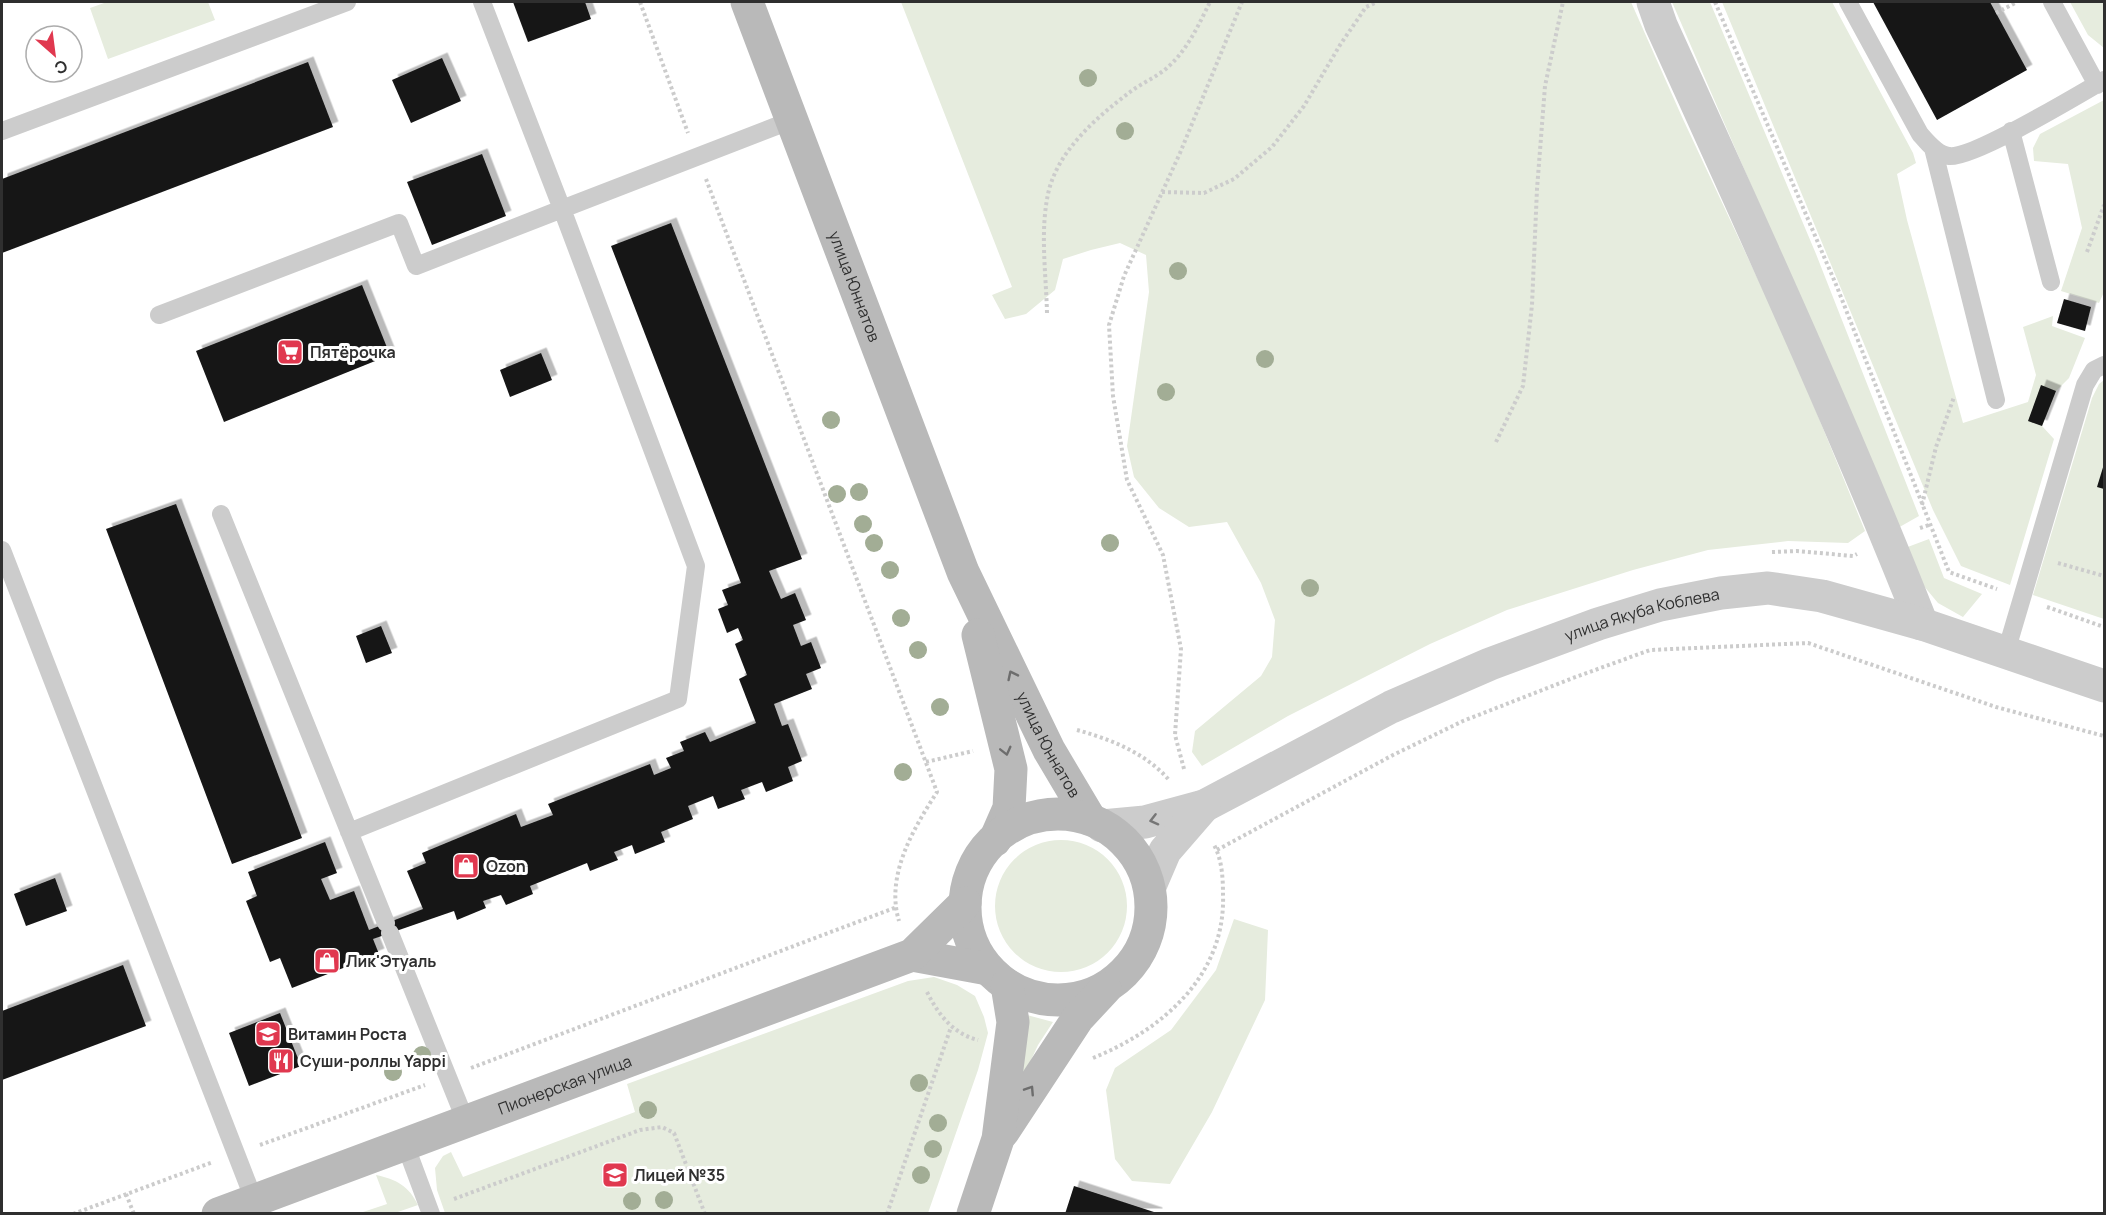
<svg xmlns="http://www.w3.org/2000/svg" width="2106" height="1215" font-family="Manrope,sans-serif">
	<defs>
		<filter id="shadow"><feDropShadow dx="5.5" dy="-5.5" stdDeviation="0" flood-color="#0004"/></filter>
	</defs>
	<rect width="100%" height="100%" fill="#fff"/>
	<path fill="#e6ecde" d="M107,2H208L215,20L108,59L90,8Z
		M901,2H1631L1682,117L1791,350L1865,531L1848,543L1788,541L1708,550L1633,570L1507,610L1430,644L1288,716L1202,766L1192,752L1195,731L1261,676L1272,657L1275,620L1261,583L1227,522L1189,527L1159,508L1134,477L1127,446L1149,292L1146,255L1120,243L1091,250L1063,259L1055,290L1026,314L1005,319L992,295L1012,287Z
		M1672,2H1710L1816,254L1919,516L1896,529L1804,308Z
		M1722,2H1832L1913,153L1916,163L1897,174L1907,220L1963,423L2028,402L2036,375L2023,327L2053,316L2052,326L2085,338L2069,378L2056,391L2042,426L2054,439L2010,585L1961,566L1933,510Z
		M2070,2H2104V48L2088,35Z
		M2104,100V292L2099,303L2061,291L2082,228L2068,164L2034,161L2033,148L2040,134Z
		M2104,380V619L2033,595L2092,398L2099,384Z
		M1929,539L1944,578L1982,594L1963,617L1938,603L1923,585L1905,548Z
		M995 906a66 66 0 1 1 132 0a66 66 0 1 1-132 0Z
		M1234,919L1268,930L1265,1000L1212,1112L1170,1184L1132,1181L1115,1159L1106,1090L1115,1068L1171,1030L1216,970Z
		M934,977L957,985L975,996L984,1017L988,1033L978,1070L928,1213H445L437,1190L435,1168L443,1156L451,1152L463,1177L635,1112L627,1084L908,981Z
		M1027,1015L1053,1022L1038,1045L1019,1086Z
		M376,1175C396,1179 409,1186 418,1205L395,1213H360L387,1204Z"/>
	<path fill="#161616" filter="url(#shadow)" d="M513,2H585L591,19L528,42Z
		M1873,2H1990L2027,70L1937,120Z
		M442,58L461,101L411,123L392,80Z
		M308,62L333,127L2,253V179Z
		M482,154L506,216L432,245L407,182Z
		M671,223L802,559L769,571L781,599L795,593L806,620L793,625L801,646L811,642L821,668L806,674L812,689L774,704L782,726L788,724L802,761L788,767L793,781L766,792L762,782L741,790L745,799L718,809L713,796L688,806L693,819L661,832L665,842L635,854L632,845L614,852L618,860L590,871L587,863L530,886L533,894L506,905L501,895L483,901L486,908L457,920L454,911L373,939L379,954L292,988L280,958L270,962L246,901L257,896L248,872L325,842L337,873L321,879L330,900L354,891L369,930L423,909L407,871L426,863L422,853L516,814L521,827L553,815L548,804L650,764L654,775L671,768L666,758L684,751L680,742L705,732L710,742L756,723L739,679L747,675L735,644L743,640L738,628L727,633L718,609L728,605L722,590L741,583L611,246Z
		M362,285L390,355L224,422L196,351Z
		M2064,299L2091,307L2085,331L2057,323Z
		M541,353L552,380L510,397L500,370Z
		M2041,385L2056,391L2042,426L2028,421Z
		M2104,464V489L2097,487Z
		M176,504L302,838L232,864L106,529Z
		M381,626L392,653L366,663L356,636Z
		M55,878L67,911L26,926L14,894Z
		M123,965L146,1026L2,1080V1011Z
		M280,1013L301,1066L249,1086L229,1033Z
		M1074,1186L1157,1213V1214H1065Z"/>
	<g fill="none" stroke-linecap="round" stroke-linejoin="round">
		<path stroke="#ccc" stroke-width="4" stroke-dasharray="3 3" stroke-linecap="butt" d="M640,2L688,133
			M1715,2L1837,287L1949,572L1997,589
			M1996,13L2017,2
			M706,179L937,792C914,828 885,875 899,921
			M1162,192L1204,193L1234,179L1272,147L1304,106L1340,45L1366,7L1377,2
			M2087,252L2104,205
			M1047,313C1046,273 1040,232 1048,194C1057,151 1097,117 1130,92C1142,83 1157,77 1168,67C1188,49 1199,24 1210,2
			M1496,442L1523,386L1532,305L1537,189L1545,86L1563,2
			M1922,505L1936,447L1954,397
			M1920,528L1929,525
			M1772,552L1797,551L1853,556L1857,554
			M2058,563L2104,576
			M2047,607L2104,627
			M1077,730C1110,739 1146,753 1169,780
			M926,762L973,751
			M1184,769L1175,735L1181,649L1163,555L1127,480L1113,396L1109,325L1124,276L1180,153L1242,2
			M1217,850L1393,755L1463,721L1573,678L1650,650L1808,643L1996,707L2104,736
			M927,992C938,1014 953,1034 978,1040
			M1093,1058C1162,1030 1226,976 1223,894C1223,879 1222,859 1214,845
			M471,1068L897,907
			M260,1145L425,1085
			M126,1194L134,1214
			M454,1199L640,1130L662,1127L674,1133L705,1214
			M73,1214L213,1162
			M887,1214L951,1027"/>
		<path stroke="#ccc" stroke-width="18" d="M482,2L562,209L792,120
			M1848,2L1920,134C1927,142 1937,155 1949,156C1972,159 2078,95 2104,80
			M2052,2L2097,85
			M2,131L347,2
			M2011,131L2051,282
			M1933,148L1996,400
			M159,315L399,223L416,266L562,209L696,566L678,699L349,832
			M221,514L386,923
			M2,550L254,1200
			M2006,652L2085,385L2094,370L2104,365
			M390,933L466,1122
			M405,1144L431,1214"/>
		<g stroke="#ccc" stroke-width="33">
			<path d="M1653,2L1661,25C1751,224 1842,422 1922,624"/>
			<path id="s1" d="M1102,826L1145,822L1204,806L1391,707L1490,664L1598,624L1660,605L1721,593L1768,588L1822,596L1922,624L2104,686"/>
			<path d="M1150,886L1165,851L1204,806"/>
		</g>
		<g stroke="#b9b9b9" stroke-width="33">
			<path id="s2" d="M747,2L963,572L1049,750L1090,819"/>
			<path d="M978,635L1011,769L1009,808L995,840"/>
			<circle cx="1058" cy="907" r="93"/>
			<path d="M912,955L988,969"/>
			<path d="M1003,1132L1078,1018L1105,989"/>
			<path id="s3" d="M218,1214L912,955L965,903"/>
			<path d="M973,1214L998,1139L1013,1022L1007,985"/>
		</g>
	</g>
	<g fill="#a2ad95">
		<circle cx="1088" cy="78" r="9"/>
		<circle cx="1125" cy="131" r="9"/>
		<circle cx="1178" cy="271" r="9"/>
		<circle cx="1265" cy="359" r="9"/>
		<circle cx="1166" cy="392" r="9"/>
		<circle cx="831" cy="420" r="9"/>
		<circle cx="859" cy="492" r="9"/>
		<circle cx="837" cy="494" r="9"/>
		<circle cx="863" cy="524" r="9"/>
		<circle cx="874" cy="543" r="9"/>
		<circle cx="1110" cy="543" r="9"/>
		<circle cx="890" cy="570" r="9"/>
		<circle cx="1310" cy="588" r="9"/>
		<circle cx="901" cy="618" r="9"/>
		<circle cx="918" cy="650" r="9"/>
		<circle cx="940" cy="707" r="9"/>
		<circle cx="903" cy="772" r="9"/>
		<circle cx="422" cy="1055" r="9"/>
		<circle cx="393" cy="1072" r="9"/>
		<circle cx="919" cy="1083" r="9"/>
		<circle cx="648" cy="1110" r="9"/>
		<circle cx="938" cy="1123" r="9"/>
		<circle cx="933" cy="1149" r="9"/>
		<circle cx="921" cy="1175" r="9"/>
		<circle cx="664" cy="1200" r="9"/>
		<circle cx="632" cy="1201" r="9"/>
	</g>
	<defs><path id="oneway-chevron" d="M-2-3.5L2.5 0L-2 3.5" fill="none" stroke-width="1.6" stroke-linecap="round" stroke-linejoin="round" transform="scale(1.5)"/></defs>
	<g stroke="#6d6d6d">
		<use href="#oneway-chevron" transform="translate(1012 675) rotate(-116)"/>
		<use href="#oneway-chevron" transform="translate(1006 751) rotate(76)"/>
		<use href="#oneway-chevron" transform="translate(1030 1090) rotate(-57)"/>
	</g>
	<use stroke="#767676" href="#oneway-chevron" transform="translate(1154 820) rotate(166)"/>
	<defs>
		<symbol id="supermarket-square" viewBox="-11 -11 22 22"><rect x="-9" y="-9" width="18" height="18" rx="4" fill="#e0384f" stroke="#fff"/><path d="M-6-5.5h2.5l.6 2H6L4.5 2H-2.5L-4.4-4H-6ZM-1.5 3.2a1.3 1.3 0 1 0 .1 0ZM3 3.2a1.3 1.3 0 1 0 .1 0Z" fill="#fff"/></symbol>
		<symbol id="shop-square" viewBox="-11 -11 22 22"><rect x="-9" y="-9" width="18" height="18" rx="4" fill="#e0384f" stroke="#fff"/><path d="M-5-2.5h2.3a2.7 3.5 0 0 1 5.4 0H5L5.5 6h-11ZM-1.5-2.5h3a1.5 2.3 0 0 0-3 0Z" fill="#fff"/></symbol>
		<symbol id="school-square" viewBox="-11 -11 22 22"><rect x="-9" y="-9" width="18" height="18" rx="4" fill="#e0384f" stroke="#fff"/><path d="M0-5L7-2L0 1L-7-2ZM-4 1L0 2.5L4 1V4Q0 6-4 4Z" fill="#fff"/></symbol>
		<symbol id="restaurant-square" viewBox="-11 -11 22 22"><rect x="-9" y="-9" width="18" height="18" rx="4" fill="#e0384f" stroke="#fff"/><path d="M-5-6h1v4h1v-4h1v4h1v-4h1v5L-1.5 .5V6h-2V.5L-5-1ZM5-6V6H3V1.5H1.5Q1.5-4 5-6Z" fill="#fff"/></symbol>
	</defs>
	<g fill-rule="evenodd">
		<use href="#supermarket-square" x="275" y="337" width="30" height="30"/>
		<use href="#shop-square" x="451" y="851" width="30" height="30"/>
		<use href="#shop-square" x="312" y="946" width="30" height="30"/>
		<use href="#school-square" x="253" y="1019" width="30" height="30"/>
		<use href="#restaurant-square" x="266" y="1046" width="30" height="30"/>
		<use href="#school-square" x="600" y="1160" width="30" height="30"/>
	</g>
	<g text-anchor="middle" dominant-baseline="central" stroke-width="6" stroke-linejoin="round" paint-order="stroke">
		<g font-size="16" fill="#2f2f2f" stroke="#fff">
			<text stroke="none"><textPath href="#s2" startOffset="304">улица Юннатов</textPath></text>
			<text stroke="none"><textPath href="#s1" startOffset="584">улица Якуба Коблева</textPath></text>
			<text stroke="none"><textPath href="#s2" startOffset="802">улица Юннатов</textPath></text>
			<text stroke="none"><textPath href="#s3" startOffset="370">Пионерская улица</textPath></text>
		</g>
		<g font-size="16" font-weight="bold" fill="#2f2f2f" stroke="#fff" text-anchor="start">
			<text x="310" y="352">Пятёрочка</text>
			<text x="486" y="866">Ozon</text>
			<text x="346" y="961">Лик'Этуаль</text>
			<text x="288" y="1034">Витамин Роста</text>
			<text x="300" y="1061">Суши-роллы Yappi</text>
			<text x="634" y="1175">Лицей №35</text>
		</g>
	</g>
	<rect width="2106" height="1215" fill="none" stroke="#2f2f2f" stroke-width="6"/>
	<g transform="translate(54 54) rotate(152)"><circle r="28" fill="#ffffff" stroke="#acacac" stroke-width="1.5"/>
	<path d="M0-4.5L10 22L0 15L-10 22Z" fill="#e0384f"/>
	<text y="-9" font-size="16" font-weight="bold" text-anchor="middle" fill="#2f2f2f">С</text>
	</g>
</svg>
